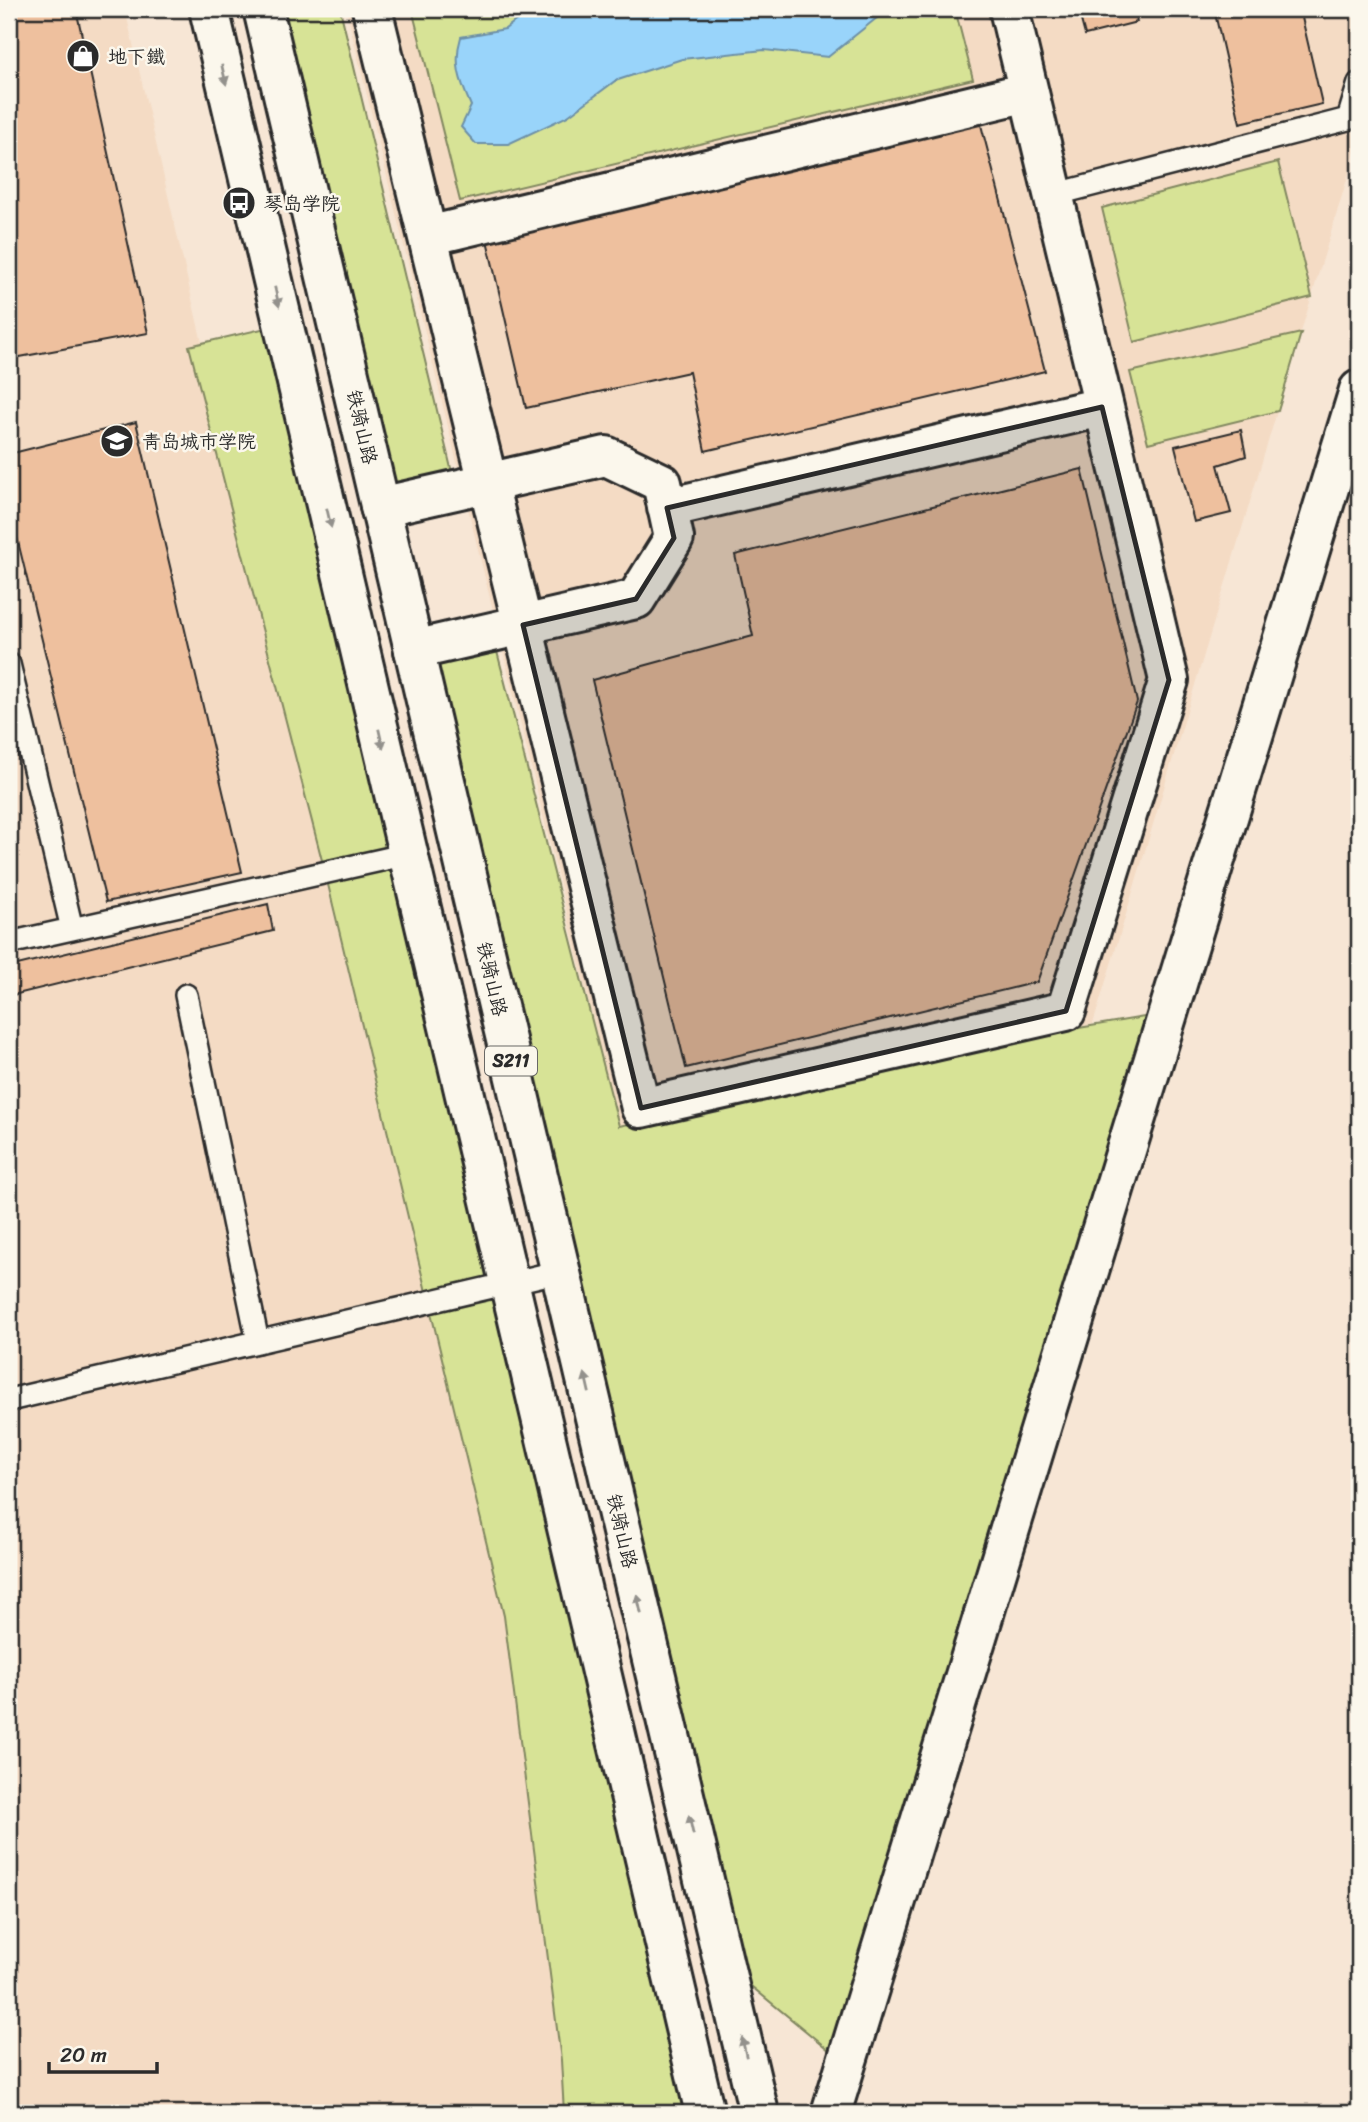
<svg xmlns="http://www.w3.org/2000/svg" width="1368" height="2122" font-family="Sriracha,'LXGW WenKai TC',sans-serif">
	<rect width="100%" height="100%" fill="#f7e6d5"/>
	<filter id="ink" filterUnits="userSpaceOnUse"><feTurbulence type="fractalNoise" baseFrequency=".0143" numOctaves="2"/><feDisplacementMap in="SourceGraphic" scale="14" xChannelSelector="R" yChannelSelector="G"/><feConvolveMatrix kernelMatrix="1 2 1 2 8 2 1 2 1" color-interpolation-filters="sRGB"/></filter>
	<g filter="url(#ink)">
		<path fill="#f4dbc4" d="M9,9H125L332,906L504,1616L561,2060L564,2113H9Z
			M346,9H1359V139L1093,1024L619,1126Z"/>
		<path fill="#d7e396" stroke="#818760" stroke-width="2" d="M263,9H340L456,489L380,507Z
			M412,9H955L973,79L460,201Z
			M1278,162L1312,297L1134,342L1102,208Z
			M283,324L705,2113H564L561,2060L504,1616L325,872L189,346Z
			M1301,333L1278,411L1148,443L1130,372Z
			M492,632L619,1126L1067,1030L1168,1013L846,2064L724,1964L414,650Z"/>
		<path fill="#99d4fa" stroke="#6d90a7" stroke-width="2" d="M531,9L640,12L653,9H888L828,57L764,50L682,59L615,81L568,116L508,144H476L461,127L471,106C460,81 453,63 461,37L505,29Z"/>
		<path fill="#eec09e" stroke="#2b2b2b" stroke-width="2" d="M9,9H76L148,333L9,359Z
			M1078,9H1134L1137,22L1085,35Z
			M1214,9H1300L1322,104L1240,123Z
			M980,121L1045,371L705,451L689,372L526,408L487,240Z
			M136,422L242,872L106,902L9,505V454Z
			M1241,430L1246,456L1218,465L1231,513L1194,522L1175,446Z
			M1082,469L1137,702L1037,982L686,1068L592,680L753,636L735,555Z
			M268,904L273,931L9,996V967Z"/>
		<g fill="none" stroke-linecap="round" stroke-linejoin="round">
			<defs>
				<path id="service" d="M1053,195L1348,119L1359,83
					M9,664L72,929
					M9,943L408,854
					M186,995L258,1342
					M9,1400L561,1271"/>
				<path id="minor" d="M372,9L641,1108L1066,1011L1169,680L1009,9
					M428,236L1028,92
					M380,507L606,456L662,483L674,538L636,599L414,650
					M667,508L1102,407
					M831,2113L1359,390"/>
				<path id="primary" d="M209,9L705,2113
					M263,9L759,2113"/>
			</defs>
			<use href="#service" stroke="#2b2b2b" stroke-width="26"/>
			<use href="#minor" stroke="#2b2b2b" stroke-width="44"/>
			<use href="#primary" stroke="#2b2b2b" stroke-width="44"/>
			<use href="#service" stroke="#fbf7ec" stroke-width="21"/>
			<use href="#minor" stroke="#fbf7ec" stroke-width="38"/>
			<use href="#primary" stroke="#fbf7ec" stroke-width="38"/>
		</g>
		<defs><path id="oneway-solid" d="M-6-.8H1V-3.2L6.5 0L1 3.2V.8H-6Z" transform="scale(1.75)"/></defs>
		<g fill="#93918c">
			<use href="#oneway-solid" transform="translate(224 75) rotate(77)"/>
			<use href="#oneway-solid" transform="translate(277 297) rotate(77)"/>
			<use href="#oneway-solid" transform="translate(329 518) rotate(77)"/>
			<use href="#oneway-solid" transform="translate(381 739) rotate(77)"/>
			<use href="#oneway-solid" transform="translate(587 1383) rotate(-103)"/>
			<use href="#oneway-solid" transform="translate(639 1604) rotate(-103)"/>
			<use href="#oneway-solid" transform="translate(691 1825) rotate(-103)"/>
			<use href="#oneway-solid" transform="translate(744 2047) rotate(-103)"/>
		</g>
	</g>
	<path fill="#2b2b2b" fill-opacity="0.2" stroke="#2b2b2b" stroke-width="5" stroke-linejoin="round" d="M1102,407L1169,680L1066,1011L641,1108L523,625L636,599L674,538L667,508Z"/>
	<defs>
		<symbol id="shop-disc" viewBox="-11 -11 22 22"><circle r="9.5" fill="#2b2b2b" stroke="#fbf7ec"/><path d="M-5-2.5h2.3a2.7 3.5 0 0 1 5.4 0H5L5.5 6h-11ZM-1.5-2.5h3a1.5 2.3 0 0 0-3 0Z" fill="#fff"/></symbol>
		<symbol id="bus-disc" viewBox="-11 -11 22 22"><circle r="9.5" fill="#2b2b2b" stroke="#fbf7ec"/><path d="M-5-6H5V4H4V6H2V4H-2V6H-4V4H-5ZM-3.5-4V0h7V-4ZM-3.5 1.2v1.5H-2V1.2ZM2 1.2v1.5H3.5V1.2Z" fill="#fff"/></symbol>
		<symbol id="university-disc" viewBox="-11 -11 22 22"><circle r="9.5" fill="#2b2b2b" stroke="#fbf7ec"/><path d="M0-5L7-2L0 1L-7-2ZM-4 1L0 2.5L4 1V4Q0 6-4 4Z" fill="#fff"/></symbol>
	</defs>
	<g fill-rule="evenodd">
		<use href="#shop-disc" x="64" y="37" width="38" height="38"/>
		<use href="#bus-disc" x="220" y="184" width="38" height="38"/>
		<use href="#university-disc" x="98" y="422" width="38" height="38"/>
	</g>
	<g text-anchor="middle" dominant-baseline="central" stroke-width="5" stroke-linejoin="round" paint-order="stroke">
		<rect fill="#fbf7ec" stroke="#696865" stroke-width="2" x="485" y="1046.5" width="52" height="29" rx="5"/>
		<g font-size="18" font-weight="bold" fill="#2b2b2b">
			<text x="511" y="1061">S211</text>
		</g>
		<g font-size="19" fill="#2b2b2b" stroke="#fbf7ec" text-anchor="start">
			<text x="108" y="56">地下鐵</text>
			<text x="264" y="203">琴岛学院</text>
			<text x="142" y="441">青岛城市学院</text>
		</g>
		<g font-size="19" fill="#2b2b2b" stroke="#fbf7ec">
			<text transform="translate(362 427) rotate(77)">铁骑山路</text>
			<text transform="translate(492 979) rotate(77)">铁骑山路</text>
			<text transform="translate(622 1531) rotate(77)">铁骑山路</text>
		</g>
	</g>
	<rect width="1368" height="2122" fill="none" stroke="#fbf7ec" stroke-width="35"/>
	<rect x="18" y="18" width="1333" height="2087" fill="none" stroke="#2b2b2b" stroke-width="2.5" filter="url(#ink)"/>
	<path d="M49 2062v10h108v-10" fill="none" stroke="#2b2b2b" stroke-width="3.5"/>
	<text x="60" y="2062" font-size="21" fill="#2b2b2b" stroke="#fbf7ec" stroke-width="5" paint-order="stroke">20 m</text>
</svg>
